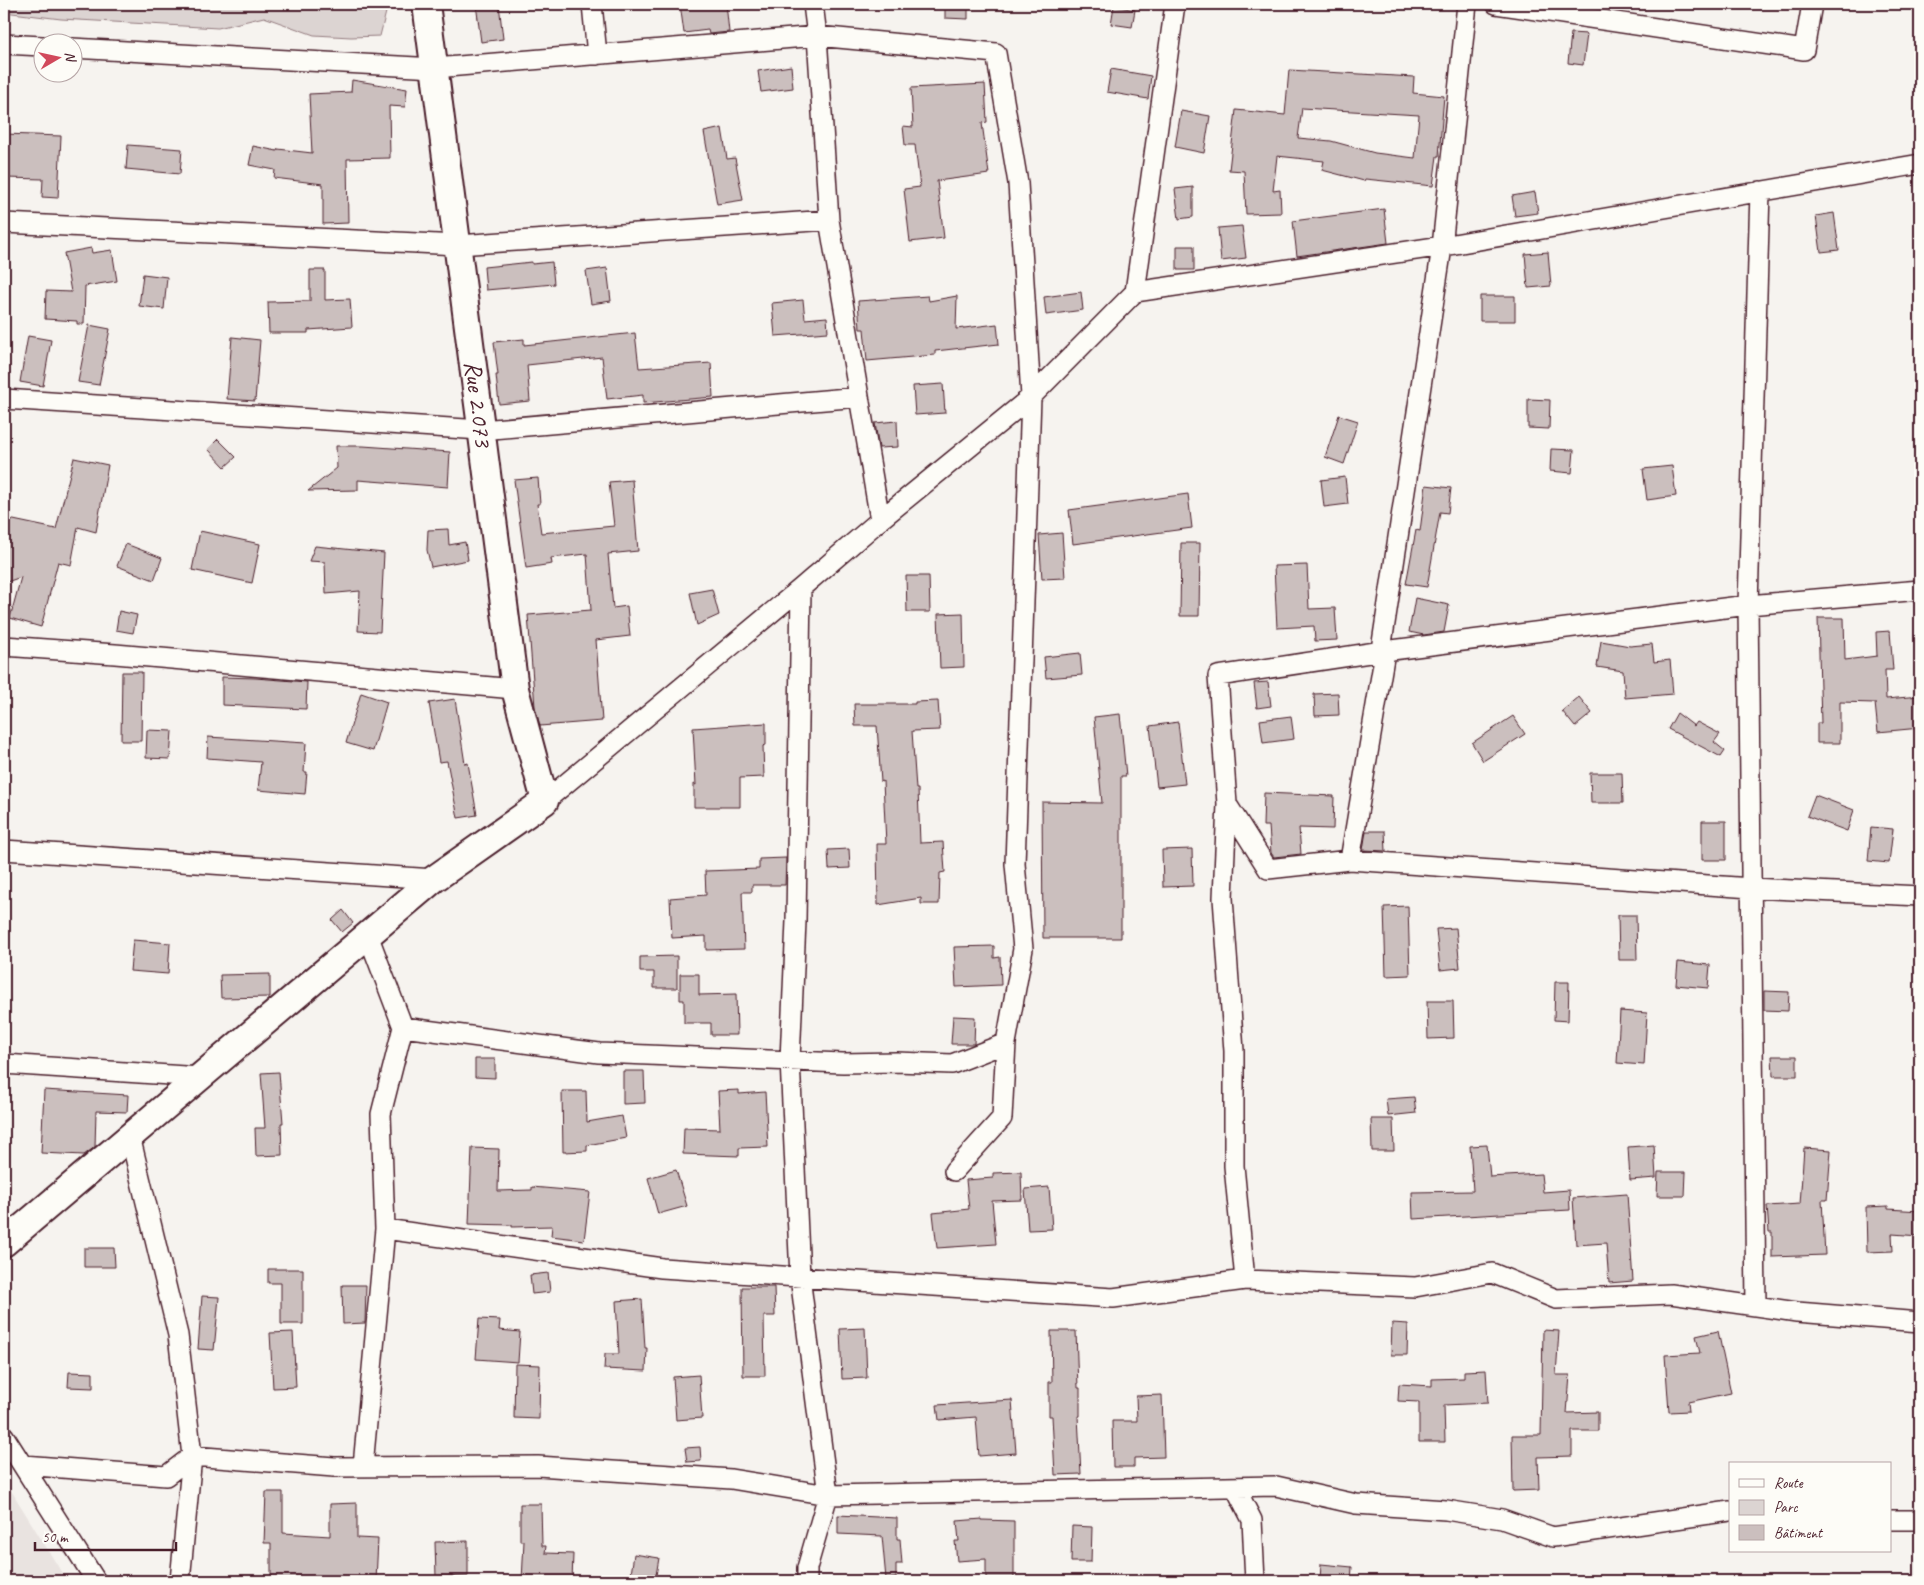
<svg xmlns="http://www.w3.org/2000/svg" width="1924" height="1585" font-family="Caveat,sans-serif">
	<rect width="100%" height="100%" fill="#f6f3ef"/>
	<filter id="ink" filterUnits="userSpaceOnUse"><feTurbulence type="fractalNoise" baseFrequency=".02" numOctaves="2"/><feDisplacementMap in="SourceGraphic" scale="10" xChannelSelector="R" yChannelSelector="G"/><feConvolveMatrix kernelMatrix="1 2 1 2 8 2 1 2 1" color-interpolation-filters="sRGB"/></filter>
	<g filter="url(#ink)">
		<path fill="#e9e3e0" d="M4,1479L67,1581H4Z"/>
		<path fill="#dcd4d2" stroke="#937a7e" d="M4,4H388L380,36L351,37L314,35L264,17L218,28L61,19L4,12Z"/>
		<path fill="#cbbfbe" stroke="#4a1f2b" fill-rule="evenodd" d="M476,4H499L503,39L481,42Z
			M680,4H726L729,32L709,34L708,30L684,33Z
			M945,4H968V19L945,18Z
			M1114,6L1135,10L1132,27L1111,24Z
			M1571,33L1587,34L1583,65L1568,63Z
			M791,66L793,88L761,92L758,71Z
			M1111,69L1151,76L1148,99L1107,92Z
			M1289,70L1414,77L1413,93L1444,96L1439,156H1437L1433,186L1365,179L1364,181L1322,170L1324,161L1277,156L1273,191L1280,190L1281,213L1246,214L1244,171L1229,170L1236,110L1285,115ZM1302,108L1419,115L1415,158L1375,153L1331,141L1298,138Z
			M352,80L407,89L405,107L389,106L390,158L347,159L348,223L323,224V184L274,178L275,170L249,165L253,146L277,151L278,149L312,153L309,94L351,92Z
			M985,84L987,122L982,123L989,174L937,181L944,238L910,242L904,189L920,187L915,145H905L903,126L913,127L911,88Z
			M1181,111L1210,116L1204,153L1175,147Z
			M722,128L727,159L735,158L743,200L717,204L704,132Z
			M4,134L61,136L58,198L42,197L43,179L6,178L7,163H4Z
			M128,145L182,149L180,174L126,169Z
			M1193,187V217L1179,219L1175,189Z
			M1535,192L1538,213L1515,216L1512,196Z
			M1384,209L1388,243L1297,256L1293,221Z
			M1834,213L1839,250L1821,252L1816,216Z
			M1242,226L1246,258L1221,261L1218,228Z
			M1177,246H1194V270H1177Z
			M91,248L92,253L112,250L117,281L85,286L84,324H77V321L45,319L46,291L71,292L64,253Z
			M1548,252L1551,286L1528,288L1525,254Z
			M532,262V264L552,262L554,284L486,290L484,267Z
			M607,268L611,301L591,304L586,271Z
			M310,270H325V300L350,299L352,327L308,330V333H269L268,302L310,301Z
			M143,274L167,277L164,309L139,306Z
			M1081,292L1083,310L1046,315L1044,297Z
			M928,296L929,301L957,296L956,329L997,324L999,344L935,351V355L867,361L864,329H860L858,301Z
			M1480,296H1515V321H1480Z
			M803,300L805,319L827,317L828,332L775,336L772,303Z
			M89,325L110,329L99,385L78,382Z
			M635,333L639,368L711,363L713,397L643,403V395L607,399L602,357L527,365L530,401L499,404L496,375H498L494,342L524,339V345Z
			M28,336L51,340L43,386L20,382Z
			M232,337L260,340L255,401L227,399Z
			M943,384L945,413L915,415L913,386Z
			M1528,399L1550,400L1549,429L1528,428Z
			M1339,415L1358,421L1344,464L1325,457Z
			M897,421L898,447L879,448L875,423Z
			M218,439L236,457L225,467L208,449Z
			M336,446H363L450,452L448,487L358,480V490L308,491L337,468Z
			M1551,449L1574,450L1572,473L1550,471Z
			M74,458L108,465L96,532L78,527L71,565L58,562L41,627L10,618L21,577L4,583V518L56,529Z
			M1672,466L1676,496L1647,500L1643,469Z
			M1345,477L1348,504L1324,507L1321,480Z
			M538,478L540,504H537L541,533L614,526L609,482L632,480L638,551L608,554L613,608L627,606L630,636L596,640L602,721L540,726L535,707L528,615L591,610L587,554L551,558L552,564L526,568L514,480Z
			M1426,485L1451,488L1448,513L1440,512L1427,587L1406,584L1416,530L1420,531Z
			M1188,494L1192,528L1073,544L1069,510Z
			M448,529L449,545L465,542L468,560L431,567L427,550L428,530Z
			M200,531L260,544L252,583L192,570Z
			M1062,533L1065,578L1042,579L1039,535Z
			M1181,543H1200L1199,616H1180Z
			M126,544L162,558L154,580L117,566Z
			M315,546L384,553L380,632L358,631L360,591L326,594L325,562L309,561Z
			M1307,565L1309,609L1335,608L1337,640L1315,641L1314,626L1277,628L1274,566Z
			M906,576H929L930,612H907Z
			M712,589L719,615L697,625L690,593Z
			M1415,598L1449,605L1444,632L1424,635L1409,632Z
			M119,611L137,615L133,633L116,630Z
			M963,613L964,667L940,668L938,614Z
			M1818,618H1844L1845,660L1877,656L1876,632L1890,631L1893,670H1885L1886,699L1920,696V728L1878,732L1875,703L1840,702V743H1817V723H1821Z
			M1601,641L1630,646L1652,644L1654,662L1670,660L1673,694L1625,698L1623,671L1597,667Z
			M1080,653L1082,675L1046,678L1044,657Z
			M122,672H142L141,741H121Z
			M222,677L255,678L307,682L306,709L222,705Z
			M1268,682L1271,706L1257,708L1254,683Z
			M361,693L387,702L373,751L346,743Z
			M1338,693L1339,715L1315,716L1314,694Z
			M1579,697L1592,713L1575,727L1562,711Z
			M455,699L465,764L468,763L477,815L458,818L447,761L439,762L429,703Z
			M938,701L940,730L912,731L916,789H918L920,843L943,842L945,872L940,873L939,904H921V898L878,905L877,844H886L883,781L881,782L877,726H855L854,704H915V702Z
			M1677,713L1694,726L1697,722L1720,734L1714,742L1725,751L1721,757L1668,729Z
			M1120,714L1126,776H1121V938H1043L1042,802L1102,803L1094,717Z
			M1291,716L1294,739L1263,743L1260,720Z
			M1513,716L1525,734L1483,761L1472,743Z
			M1178,722L1185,784L1157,787L1150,726Z
			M766,723V745L763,746L764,777L740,778V807H694V784L696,785L693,728Z
			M147,730L172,731L170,759L146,758Z
			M208,737L306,743L304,772H307L305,794L258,790L261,762L207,758Z
			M1590,773H1622L1623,803H1591Z
			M1264,793L1334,796L1333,829L1299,828L1301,854L1274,857L1271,853L1269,826H1263Z
			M1815,795L1854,810L1847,831L1807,816Z
			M1702,821H1726V860H1702Z
			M1871,827L1893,829L1889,863L1868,861Z
			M1366,831H1385L1386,851L1363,850Z
			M849,849L850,868L829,869L828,850Z
			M1192,849L1193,886L1163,887L1162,850Z
			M786,858L785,885H752V892H742L744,949L706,950V936L672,938L670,898L706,895L705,871L759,869V859Z
			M1408,906L1410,975L1386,976L1384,907Z
			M343,910L353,923L342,932L332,920Z
			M1618,915H1636L1637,960H1619Z
			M1456,928L1460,968L1440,970L1436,929Z
			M133,940L170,943L168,974L130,971Z
			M994,946V958L1000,957L1001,985L956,987L954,947Z
			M677,956V988H654V972H640V957Z
			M1678,962L1710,965L1708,988L1676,985Z
			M270,974V997L221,998L220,975Z
			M680,974H699V995L736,994L737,1035H711V1023H684V1000H680Z
			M1555,982H1569L1568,1021L1554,1020Z
			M1764,991L1789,992L1788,1011L1764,1010Z
			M1427,1001H1453L1454,1038L1428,1039Z
			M1620,1011L1647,1013L1644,1065L1617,1063Z
			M953,1016L975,1017L974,1044H951Z
			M1772,1056H1797V1076H1773Z
			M475,1059H495V1078L475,1077Z
			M623,1071H644L645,1103L623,1104Z
			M279,1072L283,1123H281L282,1155L256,1156L255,1128H265L261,1073Z
			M44,1090L128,1095L127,1112L96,1111L95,1147L84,1155L41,1153Z
			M739,1090V1094L765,1092L768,1147L739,1148V1156L683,1154L684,1128L720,1129L718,1091Z
			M562,1091H586L587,1122L622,1116L626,1138L587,1145V1151L563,1152Z
			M1414,1097L1416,1113L1388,1116L1386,1099Z
			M1371,1119H1393L1394,1151H1372Z
			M1487,1145L1490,1177L1541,1174L1543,1192L1569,1190L1570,1210L1413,1219L1412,1192L1473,1191L1470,1146Z
			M1654,1145L1656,1178L1630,1180L1628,1147Z
			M472,1148L499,1149L498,1191L532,1190V1187L590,1192L584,1240L551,1236L552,1226L512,1227V1225L469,1224Z
			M1804,1148L1831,1150L1827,1200H1822L1825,1255L1772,1257V1232H1769L1767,1206L1800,1204Z
			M676,1170L687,1206L658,1214L648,1178Z
			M1021,1172L1022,1200L992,1201L996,1244L937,1248L933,1213L969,1209L966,1180L993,1178V1173Z
			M1658,1172H1686L1685,1196H1657Z
			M1049,1187L1052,1229L1028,1230L1025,1189Z
			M1627,1194L1633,1281L1609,1283L1606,1243L1576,1245L1573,1198Z
			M1888,1206V1209L1920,1211V1236L1892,1234L1893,1251L1867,1252L1866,1207Z
			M84,1248H114L115,1267H84Z
			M268,1269H303V1324H281V1283H268Z
			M548,1273L550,1292L532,1294L530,1275Z
			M342,1285H366L365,1323L343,1324Z
			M742,1287H774L775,1316H764L765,1376H743Z
			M202,1296L219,1297L214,1350L198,1349Z
			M642,1299L645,1348H647L646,1371L604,1369L605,1354H619L616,1301Z
			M479,1319L500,1320L499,1330L520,1332L518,1362L476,1359Z
			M1392,1323L1408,1324L1407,1355H1391Z
			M865,1328L867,1378L842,1379L840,1329Z
			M1543,1330L1559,1331L1556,1375H1570L1567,1413L1598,1412V1431H1572V1456L1538,1457L1539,1490L1513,1491L1512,1435H1541Z
			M1051,1331H1076L1078,1388H1080V1416H1078L1081,1474L1055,1475L1052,1416H1049V1382H1052Z
			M1718,1331L1731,1393L1688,1402L1689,1411L1669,1412L1665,1355L1700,1353L1696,1336Z
			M293,1332L296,1387L273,1388L270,1333Z
			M515,1364L540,1365L539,1419L514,1418Z
			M1486,1370L1488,1403L1444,1405L1445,1442H1419V1402L1398,1401L1399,1384L1432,1386V1379L1464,1378V1371Z
			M69,1372L93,1373V1388L68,1387Z
			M699,1375L702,1418L676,1420L673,1377Z
			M1162,1395L1164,1457L1134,1458V1467H1113L1112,1421H1137L1136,1396Z
			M1012,1400L1016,1453L979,1456L976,1417L939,1420L937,1405Z
			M700,1447L701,1461L687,1462L685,1448Z
			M266,1492H283V1533L330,1536V1504L357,1503V1538L378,1539L376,1581H271V1543H264Z
			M520,1504H541L542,1546H546L545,1553L573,1554L572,1581H522L524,1541H520Z
			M838,1515L897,1518V1539H900L902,1564H896V1578L886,1579L882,1536L838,1534Z
			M982,1519V1520L1014,1521V1581H986V1559L957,1561L955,1541H959L957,1521Z
			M1072,1526L1092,1527L1091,1562H1071Z
			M468,1541V1576L436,1577L435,1542Z
			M634,1554L659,1558L655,1581H630Z
			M1321,1564L1352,1567L1351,1581H1320Z"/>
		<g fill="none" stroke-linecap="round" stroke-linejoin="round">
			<defs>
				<path id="street" d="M592,4L597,55
					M813,4L817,36L829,220L880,520
					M1496,4L1804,50L1812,4
					M4,44L42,46
					M72,48L435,68L817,36L996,53L1018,183L1031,397L1015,864L1023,949L1006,1043L1002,1118L954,1171
					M4,223L458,245L829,220
					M1135,292L1175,4
					M4,399L481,430L859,397
					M801,588L796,921L790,1060L800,1277L828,1495L807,1568V1581
					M4,646L115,654L515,689
					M545,801L801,588L880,520L1031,397L1135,292L1449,245L1920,164
					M1227,804L1268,869L1350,860L1751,888L1920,896
					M4,850L434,879
					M1350,860L1385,652L1382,643L1442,247L1467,4
					M403,1027L599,1053L843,1063L896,1062L952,1064L1006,1043
					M4,1064L200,1077
					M130,1136L178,1335L192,1456L180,1581
					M385,1229L662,1268L1113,1298L1245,1280L1415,1287L1492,1273L1556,1299L1671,1294L1797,1312L1920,1322
					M1245,1280L1234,1166V1051L1223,898L1227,804L1218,676L1376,652L1748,605L1920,590
					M1756,1306L1748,605L1760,191
					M4,1436L96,1581
					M23,1465L166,1476L192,1456L334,1467L538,1466L731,1479L828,1495L1276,1486L1356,1504L1446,1510L1502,1519L1553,1537L1730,1511
					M363,1466L385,1229L381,1114L403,1027L368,935
					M1235,1487L1252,1520L1255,1581
					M1890,1520H1920"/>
				<path id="secondary" d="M4,1243L434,879L545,801L515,689L426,4"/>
			</defs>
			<use href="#street" stroke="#4a1f2b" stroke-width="22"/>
			<use href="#secondary" stroke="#4a1f2b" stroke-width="30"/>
			<use href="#street" stroke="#fdfcf7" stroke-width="19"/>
			<use href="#secondary" stroke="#fdfcf7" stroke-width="26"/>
		</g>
	</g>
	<g text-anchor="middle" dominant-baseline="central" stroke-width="4" stroke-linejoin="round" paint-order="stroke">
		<g font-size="25" fill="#4a1f2b" stroke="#fdfcf7">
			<text transform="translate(478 404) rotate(83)">Rue 2.073</text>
		</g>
	</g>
	<rect width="1924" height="1585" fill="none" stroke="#fdfcf7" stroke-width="20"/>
	<rect x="10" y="10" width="1904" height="1565" fill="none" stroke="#4a1f2b" stroke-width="2" filter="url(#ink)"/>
	<rect x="1729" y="1462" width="162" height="90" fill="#fdfcf7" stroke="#b5a4a5"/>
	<rect x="1739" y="1479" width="25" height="8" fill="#fdfcf7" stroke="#b5a4a5"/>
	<text x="1774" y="1488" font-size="15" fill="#4a1f2b">Route</text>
	<rect x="1739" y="1500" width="25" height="15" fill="#dcd4d2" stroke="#b5a4a5"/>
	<text x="1774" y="1512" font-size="15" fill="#4a1f2b">Parc</text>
	<rect x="1739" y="1525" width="25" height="15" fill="#cbbfbe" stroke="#b5a4a5"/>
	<text x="1774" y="1538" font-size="15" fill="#4a1f2b">Bâtiment</text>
	<g transform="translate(58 58) rotate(81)"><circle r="24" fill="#fdfcf7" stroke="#b5a4a5"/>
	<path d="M0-4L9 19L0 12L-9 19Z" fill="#d1495b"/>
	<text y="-8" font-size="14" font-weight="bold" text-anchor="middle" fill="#4a1f2b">N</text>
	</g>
	<path d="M35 1542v8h141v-8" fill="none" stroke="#4a1f2b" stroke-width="2.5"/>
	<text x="42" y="1542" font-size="15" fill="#4a1f2b" stroke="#fdfcf7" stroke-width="4" paint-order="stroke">50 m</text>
</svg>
